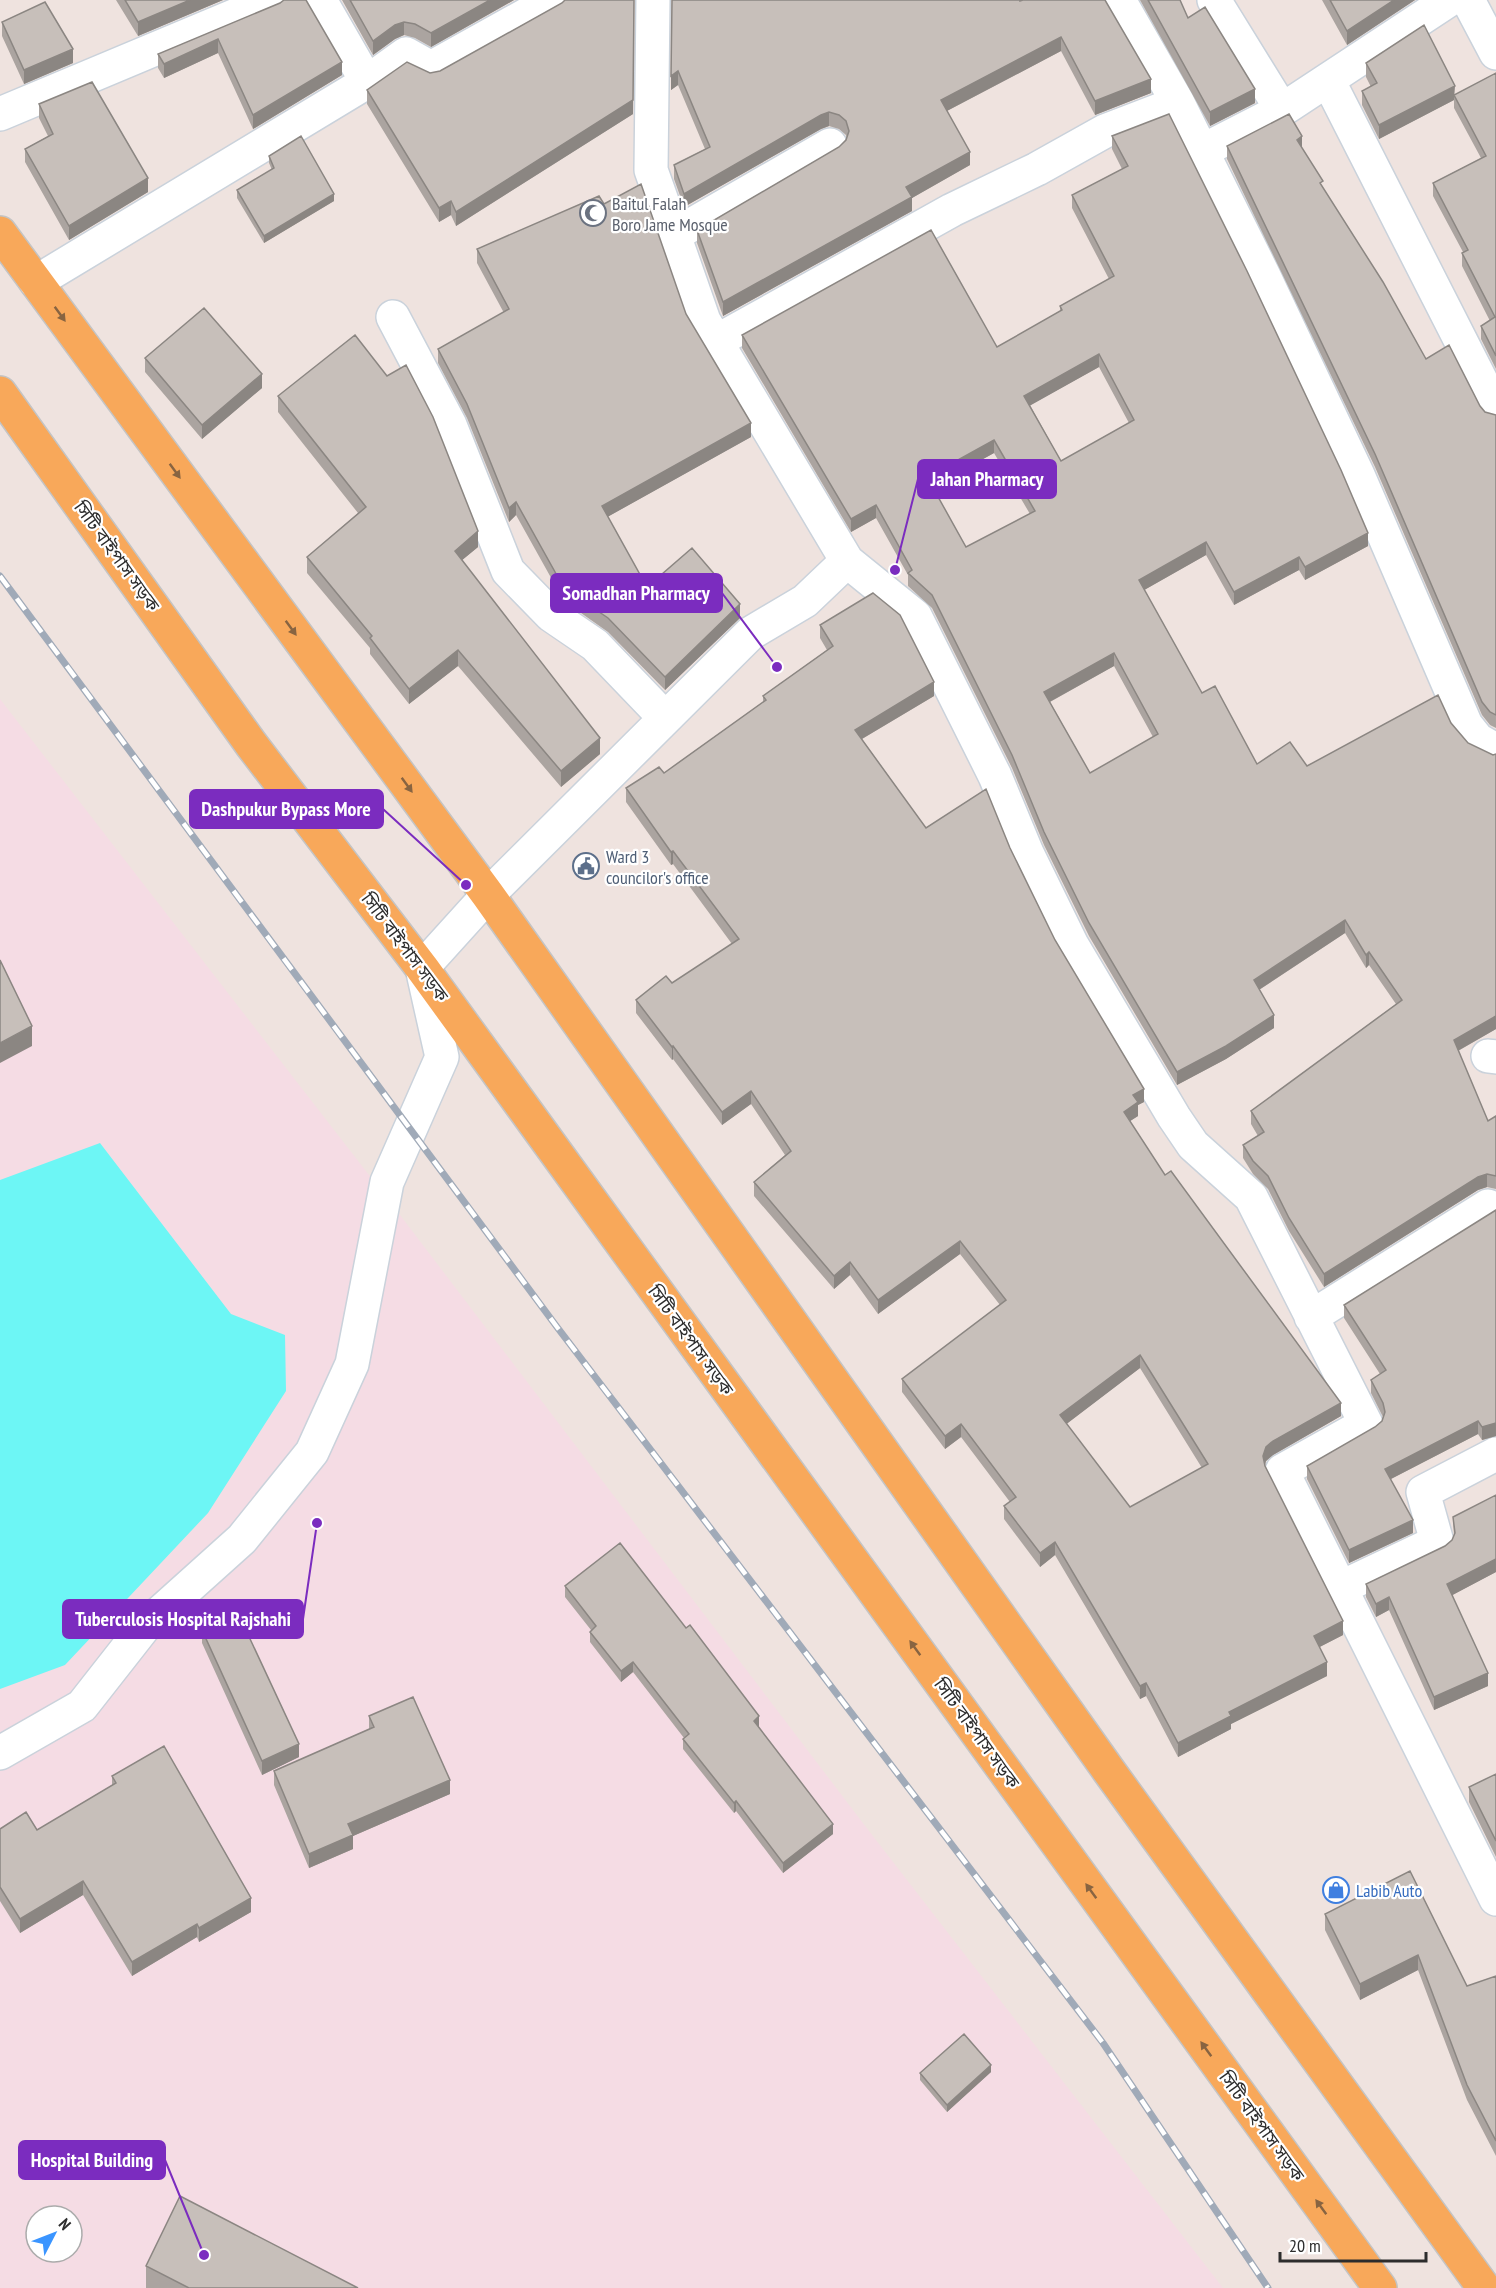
<svg xmlns="http://www.w3.org/2000/svg" width="1496" height="2288" font-family="'PT Sans Narrow','Noto Sans Bengali',sans-serif">
	<rect width="100%" height="100%" fill="#efe3df"/>
	<path fill="#f5dce4" fill-rule="evenodd" d="M0,699L400,1215L869,1831L1223,2288H0ZM36,2216H72V2252H36Z"/>
	<path fill="#6df6f5" d="M100,1143L231,1314L285,1335L286,1391L208,1513L65,1665L0,1689V1180Z"/>
	<g fill="none" stroke-linecap="round" stroke-linejoin="round">
		<defs>
			<path id="minor" d="M320,0L367,82
				M1119,0L1178,103L1264,276L1358,475L1466,725L1478,740L1494,749L1496,748
				M1214,0L1282,110
				M1468,0L1496,53
				M1328,80L1496,410
				M0,114L272,0
				M1202,151L1282,110L1449,0
				M674,235L830,145
				M36,282L367,82L406,54L431,68L553,0
				M393,317L450,425L508,571L551,615L595,645L665,718
				M717,341L952,210L1037,169L1105,131L1178,103
				M847,561L915,616L995,776L1027,853L1072,945L1174,1117L1193,1145L1251,1197L1366,1424L1282,1471L1496,1899
				M1488,1056L1496,1057
				M1311,1317L1488,1206
				M1340,1588L1437,1542L1423,1492L1496,1454
				M0,1753L82,1706L144,1627L242,1539L312,1452L352,1364L387,1182L442,1057L422,968L488,895L751,633L805,601L847,561L704,321L674,235L651,170L653,0"/>
			<path id="major" d="M0,233L488,895L1109,1771L1484,2288
				M0,393L251,744L422,968L1380,2288"/>
		</defs>
		<use href="#minor" stroke="#cad2db" stroke-width="36"/>
		<use href="#major" stroke="#c4c4c4" stroke-width="36"/>
		<use href="#minor" stroke="#fff" stroke-width="33"/>
		<use href="#major" stroke="#f8a85a" stroke-width="33"/>
		<defs>
			<path id="rail" d="M0,576L557,1327L1103,2043L1268,2288"/>
		</defs>
		<use href="#rail" stroke="#a0aab8" stroke-width="7"/>
		<use href="#rail" stroke="#fff" stroke-width="4.5" stroke-dasharray="14" stroke-linecap="butt"/>
	</g>
	<path fill="#aba4a0" fill-rule="evenodd" d="M116,0H223L138,36Z
		M342,0H514L431,47L415,38L404,35L395,39L373,55Z
		M672,0L1020,1L1151,93L1095,115L1061,51L947,111L970,165L912,198V211L723,316L697,243V230L839,147L847,138L846,135L839,129L829,126L821,129L684,207L674,179V165L705,149L678,85L671,90Z
		M1140,0H1180L1188,18L1255,103L1210,126Z
		M1322,0H1415L1347,45Z
		M280,3L342,75L253,129L218,53L164,78L158,68V54Z
		M562,3L633,114L456,226L451,215L439,222L367,104V90L440,71Z
		M2,22L73,63L24,84L2,36Z
		M1366,63L1455,95L1496,73V369L1481,339V326L1490,321L1462,266V253L1463,252L1433,196V183L1481,158L1454,108V100L1379,139L1362,105V91L1371,87L1366,77Z
		M39,104L148,192L69,240L25,162V149L48,136L39,118Z
		M1112,136L1368,546L1305,580L1299,570L1234,605L1206,555L1144,590L1202,693L1257,764L1307,766L1496,1029L1458,1051L1488,1121L1496,1116V1189L1487,1187L1478,1190L1324,1287L1289,1231L1268,1189L1253,1174L1243,1158V1145L1258,1136L1251,1124V1111L1396,1004L1369,965L1366,968L1345,933L1259,990L1274,1028L1226,1059L1177,1085L1089,936L1044,845L1012,768L932,608L908,586V575L876,518L851,532L742,348V335L997,347L1060,311V306L1109,279L1072,208V195L1122,169L1112,149ZM1099,367L1129,423L1061,461L1030,405ZM994,453L1030,514L966,547L932,487ZM1114,666L1153,737L1090,773L1050,702Z
		M1227,146L1302,148L1323,188L1426,359L1480,406L1485,412L1496,415V728L1490,725L1482,715L1375,467L1227,159Z
		M269,156L334,201L264,243L237,198V190L272,170L269,163Z
		M604,204L686,314L751,437L607,517L647,587L740,618L665,690L608,632L564,601L516,515L509,522L467,418L438,363V349L504,313L477,263V249Z
		M145,358L262,388L202,439L145,372Z
		M387,376L478,547L462,560L600,754L561,787L458,666L409,704L370,654V648L307,573V557L358,513L278,412V396Z
		M820,625L934,696L862,739L926,828L1010,848L1055,940L1144,1102L1138,1105V1116L1130,1121L1165,1175L1341,1416L1273,1455L1266,1461L1265,1465L1343,1635L1319,1647L1327,1676L1231,1724V1729L1178,1757L1146,1696L1140,1699L1055,1555L1040,1567L1004,1519V1506L1010,1502L961,1437L945,1449L902,1392V1379L1000,1305L960,1254L878,1314L850,1275L834,1289L754,1196V1182L785,1155L751,1104L722,1125L673,1059L672,1060L636,1013V1000L672,983L732,944L673,864L671,865L626,802V788L664,773L763,702V696L827,650L820,638ZM1140,1368L1202,1468L1130,1507L1066,1424Z
		M1496,1210V1436L1482,1440L1478,1434L1391,1479L1413,1533L1349,1563L1307,1479V1466L1375,1427L1382,1421L1383,1417L1371,1393V1380L1380,1374L1344,1318V1305Z
		M1453,1517L1496,1572L1452,1595L1488,1686L1434,1710L1389,1610L1376,1617L1366,1597V1584L1445,1546L1452,1540L1454,1536Z
		M565,1586L759,1727V1728L833,1834L783,1873L736,1811L734,1813L683,1749V1739L684,1738L633,1672L621,1682L590,1642V1632L591,1630L565,1597Z
		M202,1630L299,1757L262,1775L202,1643Z
		M369,1716L450,1794L353,1836V1849L309,1868L274,1785V1771L369,1729Z
		M1496,1774V1857L1469,1802V1787Z
		M112,1776L251,1912L199,1942L197,1937L132,1976L83,1895L20,1933L0,1901V1829L37,1830L112,1785Z
		M1410,1871L1467,1986L1496,1976V2156L1467,2100L1418,1970L1360,2000L1325,1930V1914Z
		M991,2072L947,2112L920,2080V2073Z
		M146,2266L358,2288H146Z"/>
	<path fill="#8b8682" d="M190,0H223L138,36V22Z
		M490,0H514L431,47V33Z
		M634,0L633,114L456,226V212Z
		M1394,0H1415L1347,45V31Z
		M404,22V35L395,39L373,55V41L395,25Z
		M1061,37V51L941,114V100Z
		M218,39V53L164,78V64Z
		M73,49V63L24,84V70Z
		M342,62V75L253,129V115Z
		M678,71V85L671,90V76Z
		M1151,79V93L1095,115V101Z
		M1455,86L1454,100L1379,139V125Z
		M1255,89V103L1210,126V112Z
		M829,112V126L821,129L684,207V194L821,115Z
		M1302,136V149L1297,140Z
		M970,152V165L912,198V211L723,316V302L906,187Z
		M148,178V192L69,240V226Z
		M334,194V201L264,243V236Z
		M451,201V215L439,222V208Z
		M1099,354V367L1024,409V396Z
		M262,374V388L202,439V425Z
		M751,423V437L602,520V506Z
		M994,440V453L927,490V477Z
		M516,502V515L509,522V508Z
		M876,505V518L851,532V519Z
		M478,531V547L455,566V551Z
		M1368,533V546L1305,580V567Z
		M1206,542V555L1139,593V580Z
		M1299,557V570L1234,605V592Z
		M740,604V618L665,690V677Z
		M458,650V666L409,704V689Z
		M1114,653V666L1044,705V692Z
		M934,682V696L855,743V730Z
		M600,738V754L561,787V771Z
		M673,851V864L671,865V852Z
		M1345,920V933L1254,993V980Z
		M1369,952V965L1366,968V955Z
		M1274,1015V1028L1226,1059L1177,1085V1072Z
		M1496,1016V1029L1454,1053V1040Z
		M32,1026V1046L0,1063V1043Z
		M673,1046V1059L672,1060V1047Z
		M1144,1089V1102L1138,1105V1116L1124,1125V1112L1133,1095Z
		M751,1091V1104L722,1125V1112Z
		M1487,1174V1187L1478,1190L1324,1287V1274L1478,1177Z
		M960,1241V1254L878,1314V1300Z
		M850,1262V1275L834,1289V1276Z
		M1140,1355V1368L1060,1429V1415Z
		M1341,1403V1416L1273,1455L1266,1461L1263,1470V1456L1266,1447L1273,1441Z
		M1478,1421V1434L1385,1482V1469Z
		M1496,1423V1436L1482,1440V1427Z
		M961,1424V1437L945,1449V1436Z
		M1413,1520V1533L1349,1563V1550Z
		M1055,1542V1555L1040,1567V1553Z
		M1496,1559V1572L1447,1598V1584Z
		M1389,1597V1610L1376,1617V1604Z
		M1343,1621V1635L1314,1650V1636Z
		M633,1662V1672L621,1682V1671Z
		M1327,1662V1676L1231,1724V1729L1178,1757V1743L1229,1712Z
		M1488,1673V1686L1434,1710V1697Z
		M1146,1683V1696L1140,1699V1686Z
		M759,1716V1727L754,1731V1721Z
		M299,1744V1757L262,1775V1761Z
		M450,1780V1794L353,1836V1849L309,1868V1854L348,1824Z
		M736,1801V1811L734,1813V1803Z
		M833,1824V1834L783,1873V1863Z
		M83,1881V1895L20,1933V1919Z
		M251,1898V1912L199,1942V1928Z
		M197,1924V1937L132,1976V1962Z
		M1418,1955V1970L1360,2000V1984Z
		M991,2065V2072L947,2112V2105Z"/>
	<path fill="#c7bfba" stroke="#8b8682" stroke-width="1.5" fill-rule="evenodd" d="M125,0H190L138,22Z
		M284,0H306L342,62L253,115L218,39L164,64L158,54L280,3Z
		M350,0H490L431,33L415,24L404,22L395,25L373,41Z
		M565,0H634L633,100L456,212L451,201L439,208L367,90L407,62L430,73L440,71L562,3Z
		M672,0H1020V1L1023,0H1105L1151,79L1095,101L1061,37L941,100L970,152L906,187L912,197L723,302L697,230L839,147L846,140L849,131L846,121L839,115L829,112L821,115L684,194L674,165L710,147L678,71L671,76Z
		M1148,0H1180L1188,18L1205,7L1255,89L1210,112Z
		M1330,0H1394L1347,31Z
		M45,2L73,49L24,70L2,22Z
		M1424,25L1455,86L1379,125L1362,91L1377,83L1366,63Z
		M1496,73V356L1481,326L1495,317L1462,253L1468,250L1433,183L1486,156L1454,95Z
		M92,82L148,178L69,226L25,149L53,134L39,104Z
		M1169,114L1247,271L1341,470L1368,533L1305,567L1299,557L1234,592L1206,542L1139,580L1202,693L1215,686L1257,764L1290,742L1307,766L1438,695L1451,723L1468,743L1493,755L1496,754V1016L1454,1040L1488,1121L1496,1116V1176L1487,1174L1478,1177L1324,1274L1289,1218L1268,1176L1253,1161L1243,1145L1264,1132L1251,1111L1402,1000L1369,952L1366,955L1345,920L1254,980L1274,1015L1226,1046L1177,1072L1089,923L1044,832L1012,755L932,595L908,573L912,570L876,505L851,519L742,335L931,230L997,347L1062,310L1060,306L1114,276L1072,195L1128,166L1112,136ZM1099,354L1134,420L1061,461L1024,396ZM994,440L1035,511L966,547L927,477ZM1114,653L1158,734L1090,773L1044,692Z
		M1289,114L1302,136L1297,140L1323,181L1320,183L1383,282L1426,359L1449,345L1480,406L1485,412L1496,415V715L1490,712L1482,702L1375,454L1227,146Z
		M301,136L334,194L264,236L237,190L274,168L269,156Z
		M641,184L686,314L751,423L602,506L647,587L692,548L740,604L665,677L608,618L564,588L516,502L509,508L467,404L438,349L509,309L477,249L599,196L604,204Z
		M204,308L262,374L202,425L145,358Z
		M355,335L387,376L406,365L433,417L478,531L455,551L600,738L561,771L458,650L409,689L370,638L372,636L307,557L366,507L278,396Z
		M873,593L900,615L934,682L855,730L926,828L986,789L1010,848L1055,940L1144,1089L1133,1095L1138,1102L1124,1112L1165,1175L1171,1171L1341,1403L1273,1441L1266,1447L1263,1456L1265,1466L1343,1621L1314,1636L1327,1662L1229,1712L1231,1716L1178,1743L1146,1683L1140,1686L1055,1542L1040,1553L1004,1506L1016,1497L961,1424L945,1436L902,1379L1006,1300L960,1241L878,1300L850,1262L834,1276L754,1182L791,1151L751,1091L722,1112L673,1046L672,1047L636,1000L666,976L672,983L739,939L673,851L671,852L626,788L659,767L664,773L766,700L763,696L833,646L820,625ZM1140,1355L1208,1464L1130,1507L1060,1415Z
		M0,960L32,1026L0,1043Z
		M1496,1210V1423L1482,1427L1478,1421L1385,1469L1413,1520L1349,1550L1307,1466L1375,1427L1382,1421L1385,1412L1383,1403L1371,1380L1386,1370L1344,1305Z
		M1496,1495V1559L1447,1584L1488,1673L1434,1697L1389,1597L1376,1604L1366,1584L1445,1546L1452,1540L1455,1533L1453,1517Z
		M620,1543L686,1628L690,1625L759,1716L754,1721L833,1824L783,1863L736,1801L734,1803L683,1739L689,1734L633,1662L621,1671L590,1632L596,1626L565,1586Z
		M238,1613L299,1744L262,1761L202,1630Z
		M413,1697L450,1780L348,1824L353,1835L309,1854L274,1771L374,1727L369,1716Z
		M164,1746L251,1898L199,1928L197,1924L132,1962L83,1881L20,1919L0,1887V1829L26,1812L37,1830L116,1783L112,1776Z
		M1496,1774V1841L1469,1787Z
		M1410,1871L1467,1986L1496,1976V2141L1467,2085L1418,1955L1360,1984L1325,1914Z
		M964,2034L991,2065L947,2105L920,2073Z
		M180,2196L358,2288H189L146,2266Z"/>
	<defs><path id="oneway-solid" d="M-6-.8H1V-3.2L6.5 0L1 3.2V.8H-6Z" transform="scale(1.5)"/></defs>
	<g fill="#886441">
		<use href="#oneway-solid" transform="translate(60 314) rotate(54)"/>
		<use href="#oneway-solid" transform="translate(175 471) rotate(54)"/>
		<use href="#oneway-solid" transform="translate(291 628) rotate(54)"/>
		<use href="#oneway-solid" transform="translate(407 785) rotate(54)"/>
		<use href="#oneway-solid" transform="translate(915 1648) rotate(-126)"/>
		<use href="#oneway-solid" transform="translate(1091 1891) rotate(-126)"/>
		<use href="#oneway-solid" transform="translate(1206 2049) rotate(-126)"/>
		<use href="#oneway-solid" transform="translate(1321 2207) rotate(-126)"/>
	</g>
	<defs>
		<symbol id="mosque-ring" viewBox="-11 -11 22 22"><circle r="9.5" fill="#fff" stroke="#6b7280" stroke-width="1.5"/><path d="M3.5-4.9A6 6 0 1 0 3.5 4.9A5 5 0 1 1 3.5-4.9Z" fill="#6b7280"/></symbol>
		<symbol id="civic-ring" viewBox="-11 -11 22 22"><circle r="9.5" fill="#fff" stroke="#5c6f8a" stroke-width="1.5"/><path d="M-.6-6.5H3V-4.5H.6V-3L4-1V1h2V6H-6V1h2V-1L-.6-3ZM-1.2 2.5V6h2.4V2.5Z" fill="#5c6f8a"/></symbol>
		<symbol id="shop-ring" viewBox="-11 -11 22 22"><circle r="9.5" fill="#fff" stroke="#3f7fe0" stroke-width="1.5"/><path d="M-5-2.5h2.3a2.7 3.5 0 0 1 5.4 0H5L5.5 6h-11ZM-1.5-2.5h3a1.5 2.3 0 0 0-3 0Z" fill="#3f7fe0"/></symbol>
	</defs>
	<g fill-rule="evenodd">
		<use href="#mosque-ring" x="578" y="198" width="30" height="30"/>
		<use href="#civic-ring" x="571" y="851" width="30" height="30"/>
		<use href="#shop-ring" x="1321" y="1875" width="30" height="30"/>
	</g>
	<g text-anchor="middle" dominant-baseline="central" stroke-width="4.5" stroke-linejoin="round" paint-order="stroke">
		<g font-size="18" fill="#5b616d" stroke="#fff" text-anchor="start">
			<text x="612" y="203">Baitul Falah<tspan x="612" dy="21">Boro Jame Mosque</tspan></text>
		</g>
		<g font-size="18" fill="#2d2d2d" stroke="#fff">
			<text transform="translate(117 556) rotate(54)">সিটি বাইপাস সড়ক</text>
			<text transform="translate(405 947) rotate(53)">সিটি বাইপাস সড়ক</text>
			<text transform="translate(691 1340) rotate(54)">সিটি বাইপাস সড়ক</text>
			<text transform="translate(977 1733) rotate(54)">সিটি বাইপাস সড়ক</text>
			<text transform="translate(1262 2126) rotate(54)">সিটি বাইপাস সড়ক</text>
		</g>
		<g font-size="18" fill="#4e5e75" stroke="#fff" text-anchor="start">
			<text x="606" y="856">Ward 3<tspan x="606" dy="21">councilor's office</tspan></text>
		</g>
		<g font-size="18" fill="#366cbe" stroke="#fff" text-anchor="start">
			<text x="1356" y="1890">Labib Auto</text>
		</g>
	</g>
	<path fill="none" stroke="#7b2cbf" stroke-width="2" d="M895 570L918 479M777 667L722 593M466 885L383 809M317 1523L303 1619M204 2255L165 2160"/>
	<g fill="#7b2cbf" stroke="#fff" stroke-width="2">
		<circle cx="895" cy="570" r="6"/>
		<circle cx="777" cy="667" r="6"/>
		<circle cx="466" cy="885" r="6"/>
		<circle cx="317" cy="1523" r="6"/>
		<circle cx="204" cy="2255" r="6"/>
	</g>
	<g fill="#7b2cbf" stroke="#7b2cbf" stroke-width="2">
		<rect x="918" y="460" width="138" height="38" rx="6"/>
		<rect x="551" y="574" width="171" height="38" rx="6"/>
		<rect x="190" y="790" width="193" height="38" rx="6"/>
		<rect x="63" y="1600" width="240" height="38" rx="6"/>
		<rect x="19" y="2141" width="146" height="38" rx="6"/>
	</g>
	<g font-size="20" text-anchor="middle" font-weight="bold" fill="#fff">
		<text x="987" y="486">Jahan Pharmacy</text>
		<text x="636" y="600">Somadhan Pharmacy</text>
		<text x="286" y="816">Dashpukur Bypass More</text>
		<text x="183" y="1626">Tuberculosis Hospital Rajshahi</text>
		<text x="92" y="2167">Hospital Building</text>
	</g>
	<g transform="translate(54 2234) rotate(48)"><circle r="28" fill="#ffffff" stroke="#ababab" stroke-width="1.5"/>
	<path d="M0-4.5L10 22L0 15L-10 22Z" fill="#3b95ff"/>
	<text y="-9" font-size="16" font-weight="bold" text-anchor="middle" fill="#2d2d2d">N</text>
	</g>
	<path d="M1280 2252v9h146v-9" fill="none" stroke="#2d2d2d" stroke-width="3"/>
	<text x="1289" y="2252" font-size="18" fill="#2d2d2d" stroke="#ffffff" stroke-width="4.5" paint-order="stroke">20 m</text>
</svg>
